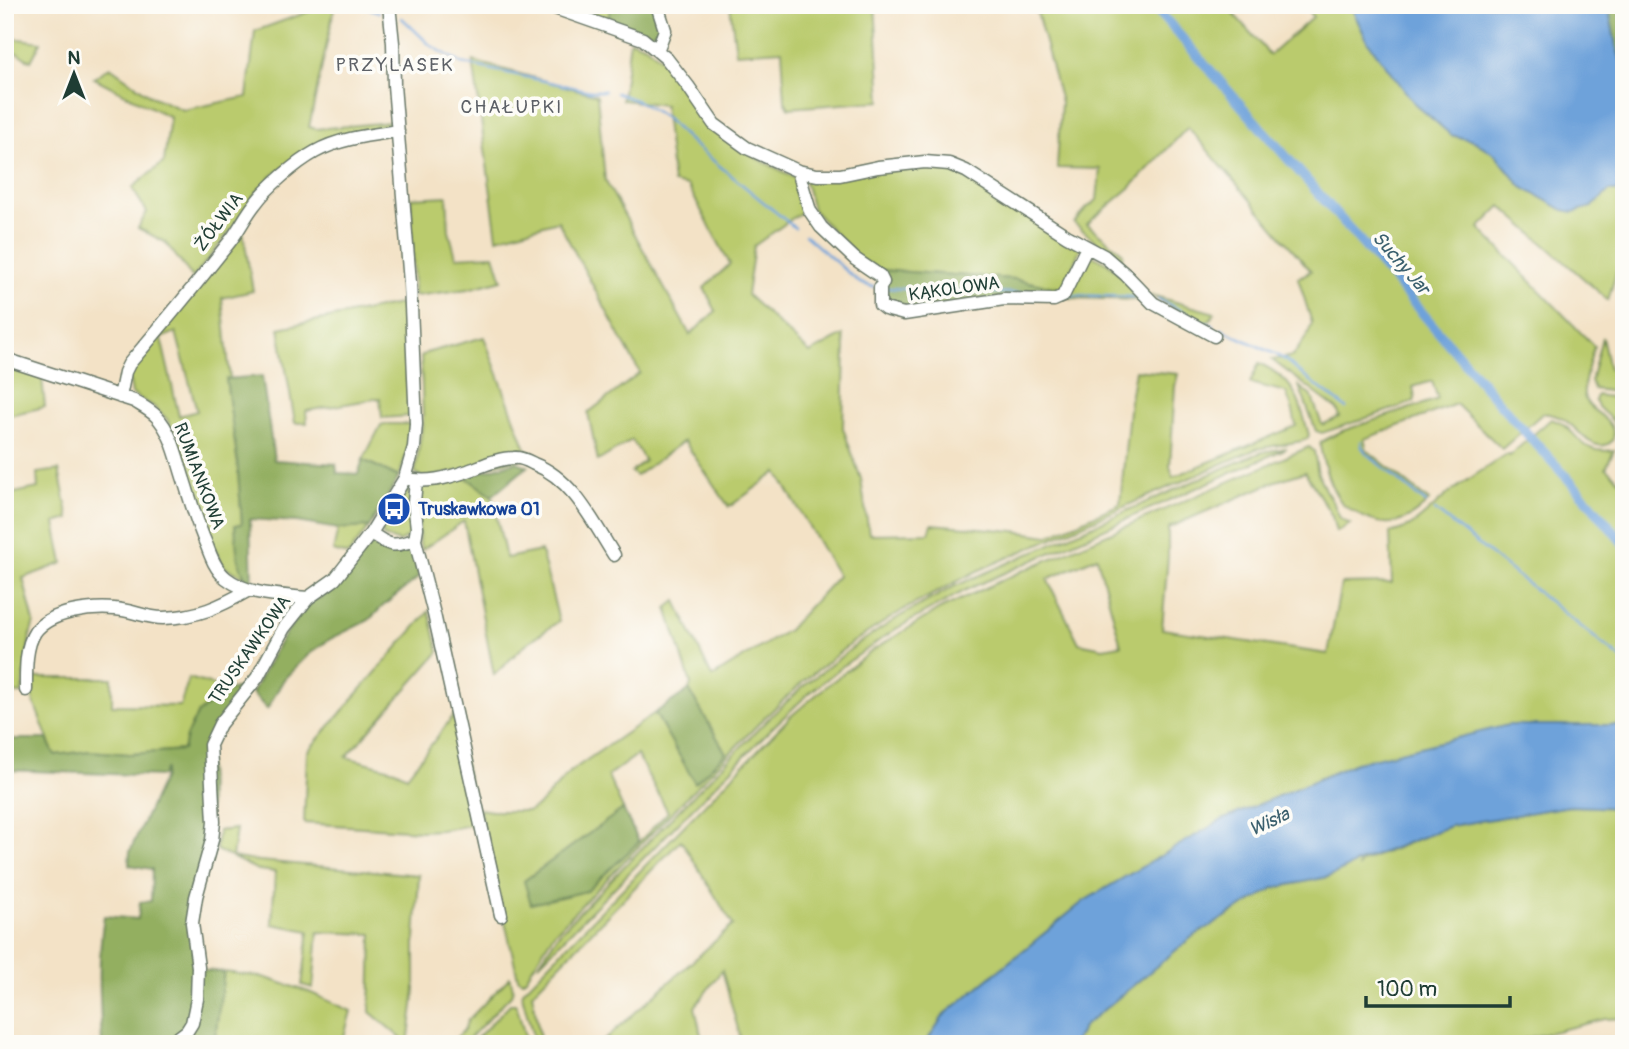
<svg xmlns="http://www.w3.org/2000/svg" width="1629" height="1049" font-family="Pangolin,sans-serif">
	<rect width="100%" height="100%" fill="#fdfcf7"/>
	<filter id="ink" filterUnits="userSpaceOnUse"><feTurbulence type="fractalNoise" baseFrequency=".0143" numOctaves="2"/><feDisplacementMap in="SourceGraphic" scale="14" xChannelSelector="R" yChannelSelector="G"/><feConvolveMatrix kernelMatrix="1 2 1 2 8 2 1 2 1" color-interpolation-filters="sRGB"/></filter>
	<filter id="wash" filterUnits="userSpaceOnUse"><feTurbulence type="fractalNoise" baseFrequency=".00686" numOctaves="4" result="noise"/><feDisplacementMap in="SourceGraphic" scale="28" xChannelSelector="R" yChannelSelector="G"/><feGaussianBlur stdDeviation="1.57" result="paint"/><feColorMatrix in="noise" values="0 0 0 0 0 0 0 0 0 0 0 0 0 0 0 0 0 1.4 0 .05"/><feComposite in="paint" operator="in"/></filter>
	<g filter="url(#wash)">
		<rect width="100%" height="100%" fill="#f3e2c6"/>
		<path fill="#bacb6d" stroke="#6c8450" stroke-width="2" fill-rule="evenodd" d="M327,5H335L309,127L316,129L391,122L386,128L314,146L272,176L254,195L231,230L193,278L165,242L138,228L147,212L132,188L164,162L170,117L94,78L110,67L151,96L183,110L247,97L255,31Z
			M564,5H611L608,19Z
			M730,5H875L881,101L789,108L785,101L782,50L736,53Z
			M1035,5H1226L1270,55L1313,17L1303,5H1350L1368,42L1451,135L1474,141L1496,155L1522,187L1563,210L1592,207L1609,191H1617L1624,188V263L1619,264L1608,300L1501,206L1479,228L1594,346C1591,359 1582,383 1584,395C1586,410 1607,415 1612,428C1619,445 1601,450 1589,441C1571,427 1568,416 1543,413L1502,449L1456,404L1364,439L1367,450L1429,501C1406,525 1384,531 1355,512C1351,510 1345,507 1342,503C1329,487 1324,465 1320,446L1321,442L1342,431L1438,399L1432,381L1413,387L1415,398L1414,402L1322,433L1316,431L1299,386L1312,397L1322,425L1340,417L1337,409L1272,360L1293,356L1308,334L1312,323L1298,278L1311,271L1188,127L1130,188L1087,224L1123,253L1121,263L1074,223L1087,208L1097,200L1100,169L1057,168L1061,102Z
			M5,37L41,42L31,61L17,53L5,52Z
			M630,40L646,46L658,56L706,118L756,158L794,177L804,210L754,246L747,295L810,353L843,335L845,347L843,428L861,479L869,534L929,533L932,524L1014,531L1048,536L1120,504L1130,400L1135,370L1178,374L1175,386L1170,466L1173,477L1296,426L1293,411L1286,392L1250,383L1259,363C1296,381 1298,397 1309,435L1307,439L1302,441L1256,449L975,572L903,610L850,644L804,681L764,718L554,933L526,978L522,981L518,978L479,809L492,811H529L540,804L571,771L655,713L695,782L726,753L689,690L691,684L667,608L676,601L712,677L788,630L838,576L777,472L729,507L684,441L636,476L631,472L645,461L632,440L598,461L588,413L640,373L558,221L497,238L473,61L597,95L605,180L690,335L716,311L704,288L730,264L688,186L673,183L664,105L622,100ZM637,755L668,812L639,842L524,881L623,809L608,776Z
			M911,166L950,168L1081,247L1063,289L1014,279L880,270L859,259L813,210L804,178Z
			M447,196L449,231L456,257L494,255L502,280L468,289L414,296L411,198Z
			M242,226L253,291L222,298L230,379H226L237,458L242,524L235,525L244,577L223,566L204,527L181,451L167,419L153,406L132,394L128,372ZM176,332L197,411L179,416L161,338Z
			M1086,254C1110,257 1127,282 1142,300L1071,298L1067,295Z
			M1151,295L1215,313L1203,328Z
			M404,303L410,416L382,418L380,398L306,411L307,423H295L279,328Z
			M484,337L529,457L425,478L415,474L423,420L421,357L426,353Z
			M1602,337L1609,369L1624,376V393L1594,389L1591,381Z
			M5,365L42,378L45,407L5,416Z
			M1597,395L1624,399V422L1620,434L1613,421L1598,407L1595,401Z
			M1551,419C1578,426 1577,456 1614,450L1606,468L1624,484V726L1613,725L1356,763L1222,820L1084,901L944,1015L925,1044H742L722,970L695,1007L703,1044H600L733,925L681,840L532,993L541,1044H535L523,999L522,994L524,990L791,716L829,684L873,650L940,609L1022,571L1309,447L1314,451L1318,474L1325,490L1333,502L1340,518L1350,524L1336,532L1332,516L1305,472L1276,481L1168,528V556L1162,629L1328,654L1341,584L1392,583L1390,533C1397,531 1404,529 1410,526C1425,517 1435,504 1448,494C1467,480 1487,467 1507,454L1509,456ZM1097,557L1121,645L1103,648L1079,643L1047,579Z
			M384,424H410L408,449L399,477L363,460L381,425Z
			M1287,448L966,590L896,629L844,665L806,696L771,729L538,965L559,933L769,718L806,684L856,645L902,615L953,587L1249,457L1263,452Z
			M59,470L69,519L55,523L63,563L23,578L34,622L30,636L22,693L5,694V495L38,488L37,473Z
			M464,476L492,496L506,558L541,551L559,621L526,644L494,675L464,521L422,550L419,542L418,487Z
			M406,488L408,490L413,526L410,536L399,542L383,536L381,526L391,510L398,514L400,510L395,507L397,505L395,504Z
			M369,527L348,555L333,551L338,529Z
			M429,611L439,652L346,757L395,770L407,776L454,715L478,824L441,830L421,831L304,823L307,752Z
			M29,678H112V705L180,706L189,678L229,690C202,710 190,715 183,750L130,754L89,751L54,755L30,692Z
			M1570,806L1624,808V1018L1605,1019L1503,1044H1074L1084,1026L1192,937L1274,888L1328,877L1361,861L1358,868L1362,862L1450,826Z
			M236,829L232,857L248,860L419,875L415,939V990L408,1044L370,1012L372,934L318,932L313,988L302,985L309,931L272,924L275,872L258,870L216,850L218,831Z
			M224,972L263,977L309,992L351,1011L342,1044H214Z
			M510,977L513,988L511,995L464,1044H450L464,1030L468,1020Z
			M510,1004H515L517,1007L527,1044H471Z"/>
		<path fill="#93af60" stroke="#59764a" stroke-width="2" d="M611,5H652L661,27L651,34L608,19Z
			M1608,5H1624V70L1616,46Z
			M880,270L1014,279L1063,289L1052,296L911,312L886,307Z
			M262,376L274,460L336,464L337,473L358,474L363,460L399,477L369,527L338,529L297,522L250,519L252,586C235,567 237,548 235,525L242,524L237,458L226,379Z
			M517,462L528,466L492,496L464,476Z
			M372,543C388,552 396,551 414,548L419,577L383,606L369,620L330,639L308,655L284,679L267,709L252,693L279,643L309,601L322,597L342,580Z
			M244,688L208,745L209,834L198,878L193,969L224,972L214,1044H102C100,1001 97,959 104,916L138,919L140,902L151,901L152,869L129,865L130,851L164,777L166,768L162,776L5,770V739H47L55,755L89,751L130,754L183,750L186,736L198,713L229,690Z
			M689,690L726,753L695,783L655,713Z
			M623,809L639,842L587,891L531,904L524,881Z"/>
		<path fill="#6ea2da" stroke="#467087" stroke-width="2" d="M1350,5H1608L1616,46L1624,70V188L1617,191H1609L1592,207L1573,212L1563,210L1522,187L1496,155L1474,141L1451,135L1415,104L1368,42Z
			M1508,725H1613L1624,726V808L1570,806L1450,826L1361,861L1328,877L1274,888L1192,937L1084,1026L1073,1044H925L944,1015L1084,901L1222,820L1356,763Z"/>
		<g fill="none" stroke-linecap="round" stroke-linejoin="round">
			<path stroke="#6ea2da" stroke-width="2.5" d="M361,5L379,12
				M402,18L430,45L461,63L590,91H605
				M616,93L638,101L663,116L693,144L795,228
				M805,235L860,283L873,287
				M884,288L1035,294
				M1070,295L1135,297
				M1158,299L1213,326
				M1221,329L1275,354L1287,361L1299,372L1346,408
				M1361,442L1362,447L1367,454L1426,503
				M1435,510L1624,661"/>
			<path stroke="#6ea2da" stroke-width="10" d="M1153,5L1389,274L1500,404L1590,503L1624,544"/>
		</g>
	</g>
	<g filter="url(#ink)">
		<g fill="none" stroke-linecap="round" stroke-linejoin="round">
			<defs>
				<path id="street" d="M546,5L643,39L667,59L688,86L714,124L747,148L798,171L817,175H840L878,167L925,162L949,164L966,171L1067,236L1104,256L1126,275L1153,303L1214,336
					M657,5L665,30L657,51
					M798,171L810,211L821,227L855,259L880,276L883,282L880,288V305L885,309L904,314L1004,299L1054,300L1063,296L1087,247
					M5,359L134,401C142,406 150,410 156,416C172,432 177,459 184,480C191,502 197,524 207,546C211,557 216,570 226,578C249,596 280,595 308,598
					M120,397L125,372L129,364C164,323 198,282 231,240C240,228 246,215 255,204C267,187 297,162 315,152C340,138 371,135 398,131
					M405,478C426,484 447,478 468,471C482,466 498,458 514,458C521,457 528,461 534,464C573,479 593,522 614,555
					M371,533C390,547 393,547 415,540L417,528L414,502L416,481
					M415,540L434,614L501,915
					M26,690C26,672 25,647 35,632C50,611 93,607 115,609C131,610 147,618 163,618C198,617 219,607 249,590
					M170,1044L187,1031L192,1023L197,999L198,967L192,923L196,897L212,840L214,822L210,745L220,724L257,678L284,628L308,598L335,579L371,533L405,478L414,447L416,424L410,283L394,85L393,43L389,5"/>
			</defs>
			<use href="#street" stroke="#697767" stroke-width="15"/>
			<use href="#street" stroke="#fff" stroke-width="12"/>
		</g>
	</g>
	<defs>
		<symbol id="bus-disc" viewBox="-11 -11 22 22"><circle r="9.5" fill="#1a4fb4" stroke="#fdfcf7"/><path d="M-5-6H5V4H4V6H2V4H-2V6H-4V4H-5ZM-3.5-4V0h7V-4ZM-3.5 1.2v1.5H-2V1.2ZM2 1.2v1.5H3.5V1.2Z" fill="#fff"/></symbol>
	</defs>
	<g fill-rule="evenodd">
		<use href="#bus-disc" x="375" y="490" width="38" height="38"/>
	</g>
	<g text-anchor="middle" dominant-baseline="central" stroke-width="7" stroke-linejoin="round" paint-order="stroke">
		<g font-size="18" fill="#1f3d34" stroke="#fdfcf7">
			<text transform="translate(219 222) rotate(-53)">ŻÓŁWIA</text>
			<text transform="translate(954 289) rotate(-8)">KĄKOLOWA</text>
			<text transform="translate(199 476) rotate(69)">RUMIANKOWA</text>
			<text transform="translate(250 650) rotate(-55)">TRUSKAWKOWA</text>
		</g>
		<g font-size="18" font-weight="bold" fill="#164399" stroke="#fdfcf7" text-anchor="start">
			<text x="418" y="509">Truskawkowa 01</text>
		</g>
		<g font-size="19" letter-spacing="2" fill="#5d6167" stroke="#fdfcf7">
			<text x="395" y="65">PRZYLASEK</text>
			<text x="512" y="107">CHAŁUPKI</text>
		</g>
		<g font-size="19" font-style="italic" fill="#3b606e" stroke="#fdfcf7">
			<text transform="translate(1401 263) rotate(49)">Suchy Jar</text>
			<text transform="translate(1269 822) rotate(-25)">Wisła</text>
		</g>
	</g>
	<rect width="1629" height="1049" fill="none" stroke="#fdfcf7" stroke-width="28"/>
	<g transform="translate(74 74)" stroke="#fdfcf7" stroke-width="5" paint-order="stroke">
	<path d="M0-5L12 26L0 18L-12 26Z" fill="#1f3d34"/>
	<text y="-10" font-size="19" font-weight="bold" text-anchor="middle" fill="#1f3d34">N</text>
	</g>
	<path d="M1366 996v10h144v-10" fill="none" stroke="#1f3d34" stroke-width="3.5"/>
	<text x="1377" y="996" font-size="21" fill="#1f3d34" stroke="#fdfcf7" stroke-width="5" paint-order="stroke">100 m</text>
</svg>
